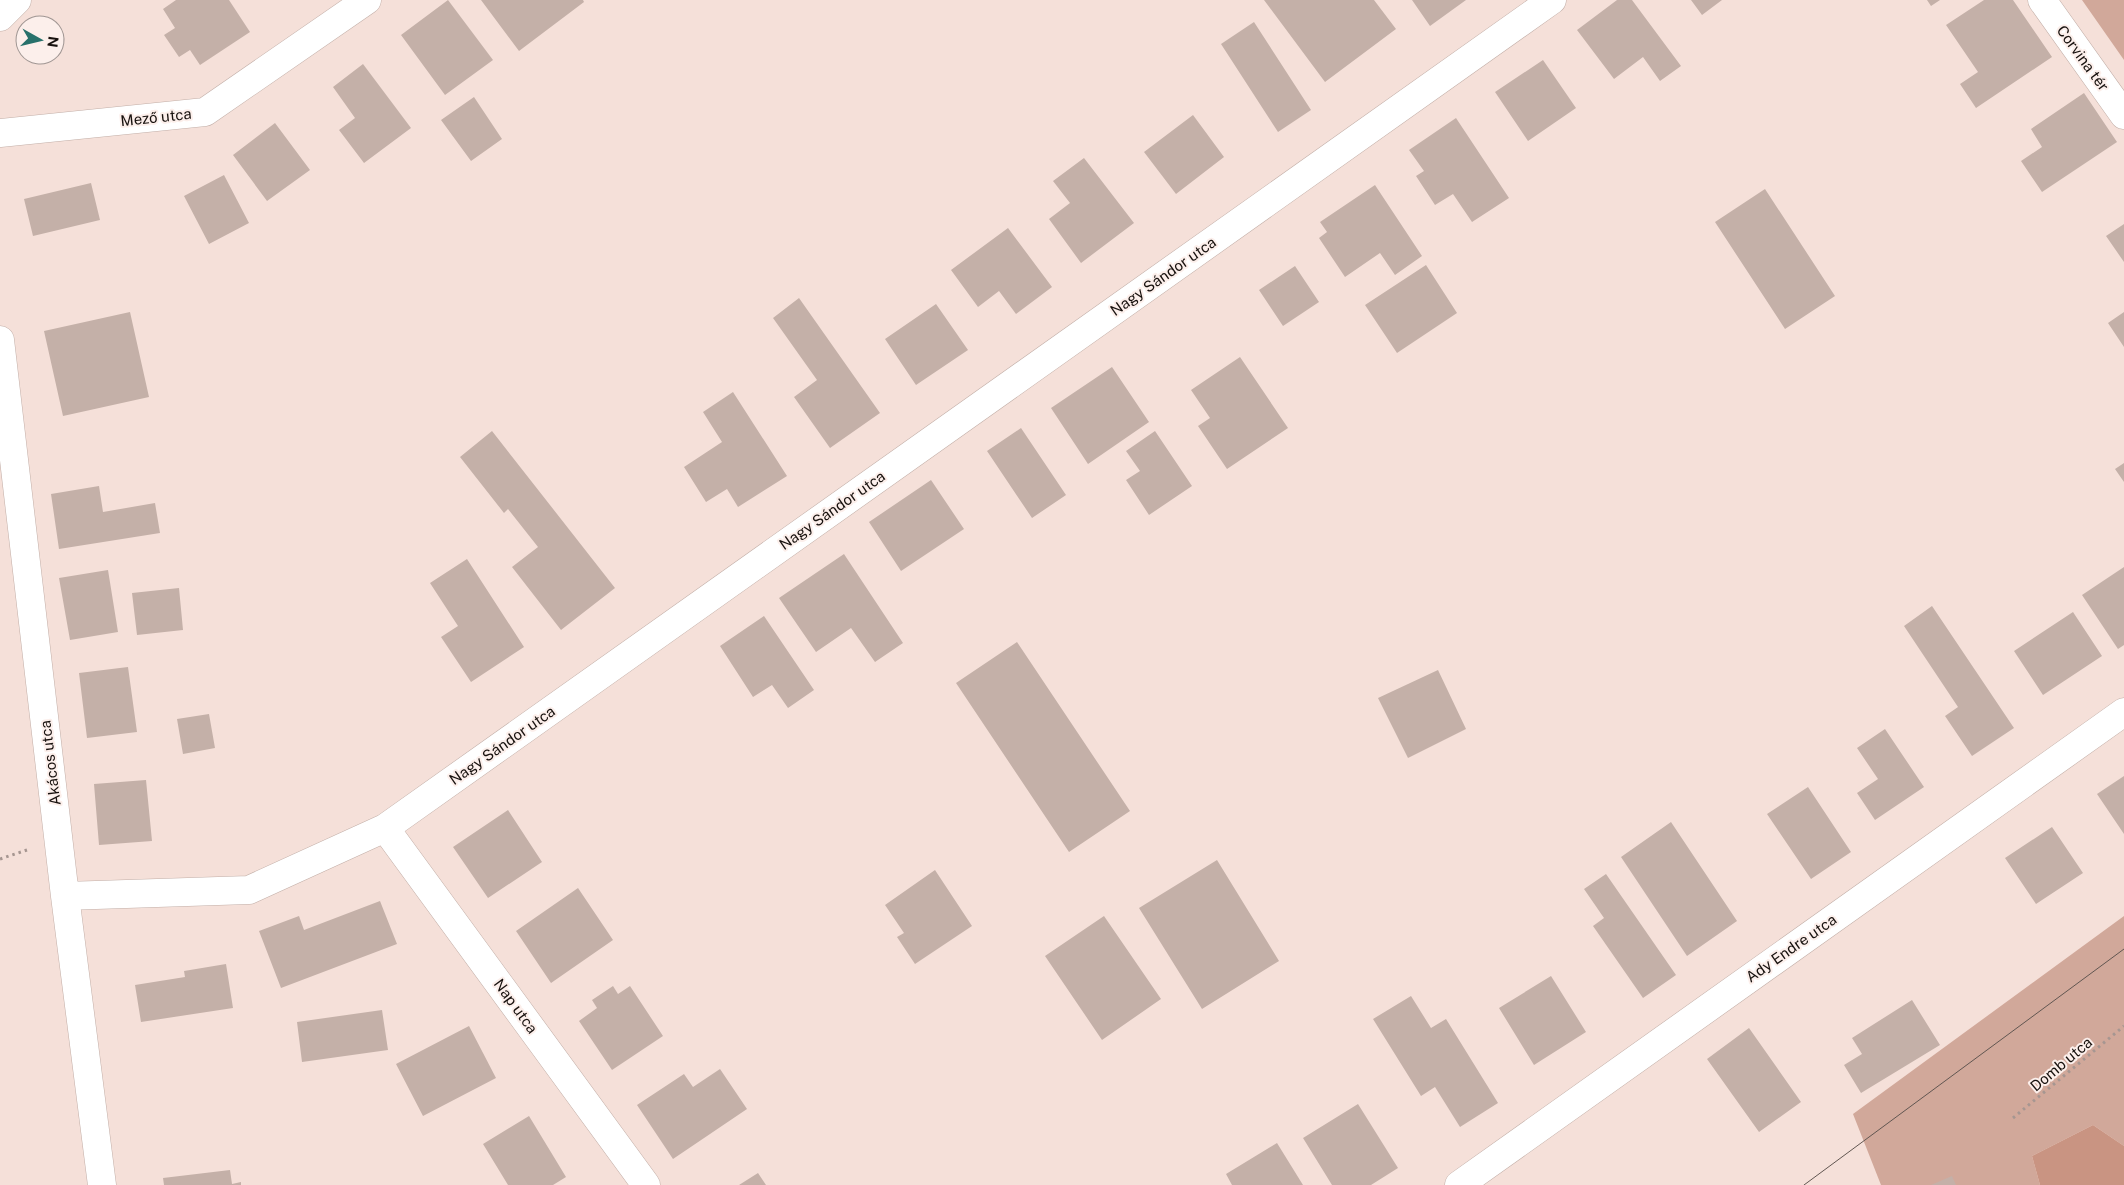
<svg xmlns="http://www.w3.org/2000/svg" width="2124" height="1185" font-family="'Public Sans',sans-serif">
	<rect width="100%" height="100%" fill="#f5e0d9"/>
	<path fill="#d1a89a" d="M2082,0H2124V60Z
		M2124,916V1146L2093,1125L2032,1156L2040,1185H1881L1853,1114Z"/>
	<path fill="#c99482" d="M2093,1125L2124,1146V1185H2040L2032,1156Z"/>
	<path fill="#c4b0a8" d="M176,0H229L250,32L200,65L190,50L179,57L164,35L175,28L163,9Z
		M448,0L493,60L445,95L401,35Z
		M481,0H583L584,2L519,51Z
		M1264,0H1374L1396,29L1325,82Z
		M1412,0H1466L1430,26Z
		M1617,0H1632L1681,66L1660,81L1643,57L1614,79L1577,30Z
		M1691,0H1722L1702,15Z
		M1927,0H1940L1931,6Z
		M1984,0H2013L2052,57L1976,108L1960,84L1978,72L1946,25Z
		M1254,22L1311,110L1278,132L1221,44Z
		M1543,60L1576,108L1528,141L1495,92Z
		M363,64L411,128L364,163L339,130L355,118L333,87Z
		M2084,93L2117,142L2042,192L2021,161L2042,147L2031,129Z
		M474,97L502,139L471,161L441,120Z
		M1193,115L1224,157L1176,194L1144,152Z
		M1456,118L1509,198L1472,222L1453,194L1435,205L1416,176L1424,171L1409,150Z
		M275,123L310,170L267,201L233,155Z
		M1084,158L1134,223L1081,263L1049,219L1070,203L1053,181Z
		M224,175L249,223L209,244L184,196Z
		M91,183L100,220L33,236L24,199Z
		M1375,185L1422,256L1395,275L1380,253L1345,277L1319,238L1327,232L1320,222Z
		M1765,189L1835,296L1785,329L1715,222Z
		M2124,224V262L2106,236Z
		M1008,228L1052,287L1016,314L999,291L978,307L951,270Z
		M1426,265L1457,313L1397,353L1365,305Z
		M1295,266L1319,302L1283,326L1259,290Z
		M799,298L880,413L830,448L794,397L817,380L773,318Z
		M936,304L968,350L916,385L885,339Z
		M130,312L149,397L63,416L44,331Z
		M2124,312V347L2108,323Z
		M1240,357L1288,428L1227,469L1198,426L1210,418L1191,390Z
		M1112,367L1149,422L1088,464L1051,408Z
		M733,392L787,476L738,507L727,489L706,502L684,467L722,442L703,412Z
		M1021,428L1066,495L1032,518L987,451Z
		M492,431L615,588L561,630L512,567L538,547L508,509L504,513L460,457Z
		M1155,431L1192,486L1149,515L1126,480L1140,471L1126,451Z
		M2124,463V482L2115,469Z
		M931,480L964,529L901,571L869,522Z
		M99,486L103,512L155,503L160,533L59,549L51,494Z
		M844,554L903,643L875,662L851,628L816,652L779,598Z
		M467,559L524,647L471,682L441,637L458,626L430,583Z
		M2124,567V645L2118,649L2082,595Z
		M108,570L118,632L70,640L59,578Z
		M179,588L183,630L137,635L132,593Z
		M1932,606L2014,728L1972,756L1945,716L1958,707L1904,626Z
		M2073,612L2102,656L2043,695L2014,651Z
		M764,616L814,690L788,708L772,685L753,697L720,646Z
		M1017,642L1130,811L1069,852L956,683Z
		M128,667L137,732L87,738L79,673Z
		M1438,670L1466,729L1408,758L1378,698Z
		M209,714L215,748L183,754L177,719Z
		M1885,729L1924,787L1875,820L1857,793L1878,779L1857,748Z
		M2124,776V834L2097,794Z
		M146,780L152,841L99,845L94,784Z
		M1808,787L1851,852L1811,879L1767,814Z
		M508,810L542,862L488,898L453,847Z
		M1671,822L1737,921L1687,956L1621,857Z
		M2052,827L2083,873L2036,904L2005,858Z
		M1217,860L1279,961L1202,1009L1139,908Z
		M935,870L972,926L915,964L897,937L904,933L885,905Z
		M1606,874L1676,975L1643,998L1593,926L1604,918L1584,889Z
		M578,888L613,940L551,983L516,931Z
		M380,901L397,944L281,988L259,931L299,916L304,930Z
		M1104,916L1161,999L1102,1040L1045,956Z
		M226,964L233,1008L141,1022L135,985L185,977L184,971Z
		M1551,976L1586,1032L1534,1065L1499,1008Z
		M613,986L618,994L630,986L663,1036L612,1070L579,1021L597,1008L592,1000Z
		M1411,996L1431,1028L1446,1019L1498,1103L1460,1127L1435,1087L1421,1096L1373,1019Z
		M1912,1000L1940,1045L1861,1093L1844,1065L1862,1054L1852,1038Z
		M382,1010L388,1050L302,1062L297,1022Z
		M469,1026L496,1078L423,1116L396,1064Z
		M1749,1028L1801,1102L1759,1132L1707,1059Z
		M720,1069L747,1109L673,1159L637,1105L684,1074L693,1087Z
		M1358,1104L1398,1168L1371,1185H1332L1303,1138Z
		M529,1116L566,1177L553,1185H508L483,1144Z
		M1277,1143L1303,1185H1232L1226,1174Z
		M230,1170L232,1184L241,1182V1185H164L163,1178Z
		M758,1173L766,1185H739Z
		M1952,1176L1956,1185H1931Z"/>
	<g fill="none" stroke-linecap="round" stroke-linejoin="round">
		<defs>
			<path id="minor" d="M2042,0L2124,115
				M0,17L17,0
				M0,133L205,112L367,0
				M0,340L65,896L102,1185
				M385,828L646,1185
				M65,896L249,890L385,828L1552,0
				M1459,1185L2124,712"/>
		</defs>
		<use href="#minor" stroke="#c2aea7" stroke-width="29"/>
		<path stroke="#a69691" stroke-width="3" stroke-dasharray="2.5 4" stroke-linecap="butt" d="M0,859L27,850
			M2013,1118L2124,1026"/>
		<use href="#minor" stroke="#fff" stroke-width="28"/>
		<path stroke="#615651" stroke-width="1" d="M1804,1185L2124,949"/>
	</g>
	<g text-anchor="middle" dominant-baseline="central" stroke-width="4" stroke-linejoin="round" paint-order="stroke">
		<g font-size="15" fill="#17110e" stroke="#fcefeb">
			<text transform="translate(2083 58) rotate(54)">Corvina tér</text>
			<text transform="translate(156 117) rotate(-6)">Mező utca</text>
			<text transform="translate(1163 276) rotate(-35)">Nagy Sándor utca</text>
			<text transform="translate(832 510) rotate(-35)">Nagy Sándor utca</text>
			<text transform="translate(502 745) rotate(-35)">Nagy Sándor utca</text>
			<text transform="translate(50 763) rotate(-97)">Akácos utca</text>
			<text transform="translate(1791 948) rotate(-35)">Ady Endre utca</text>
			<text transform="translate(516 1006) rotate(54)">Nap utca</text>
			<text transform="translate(2061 1064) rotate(-40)">Domb utca</text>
		</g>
	</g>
	<g transform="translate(40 40) rotate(98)"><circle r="24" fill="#fcefeb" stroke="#a09693"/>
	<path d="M0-4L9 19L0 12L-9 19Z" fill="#28716b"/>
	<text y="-8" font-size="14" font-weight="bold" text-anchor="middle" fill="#17110e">N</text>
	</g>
</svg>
